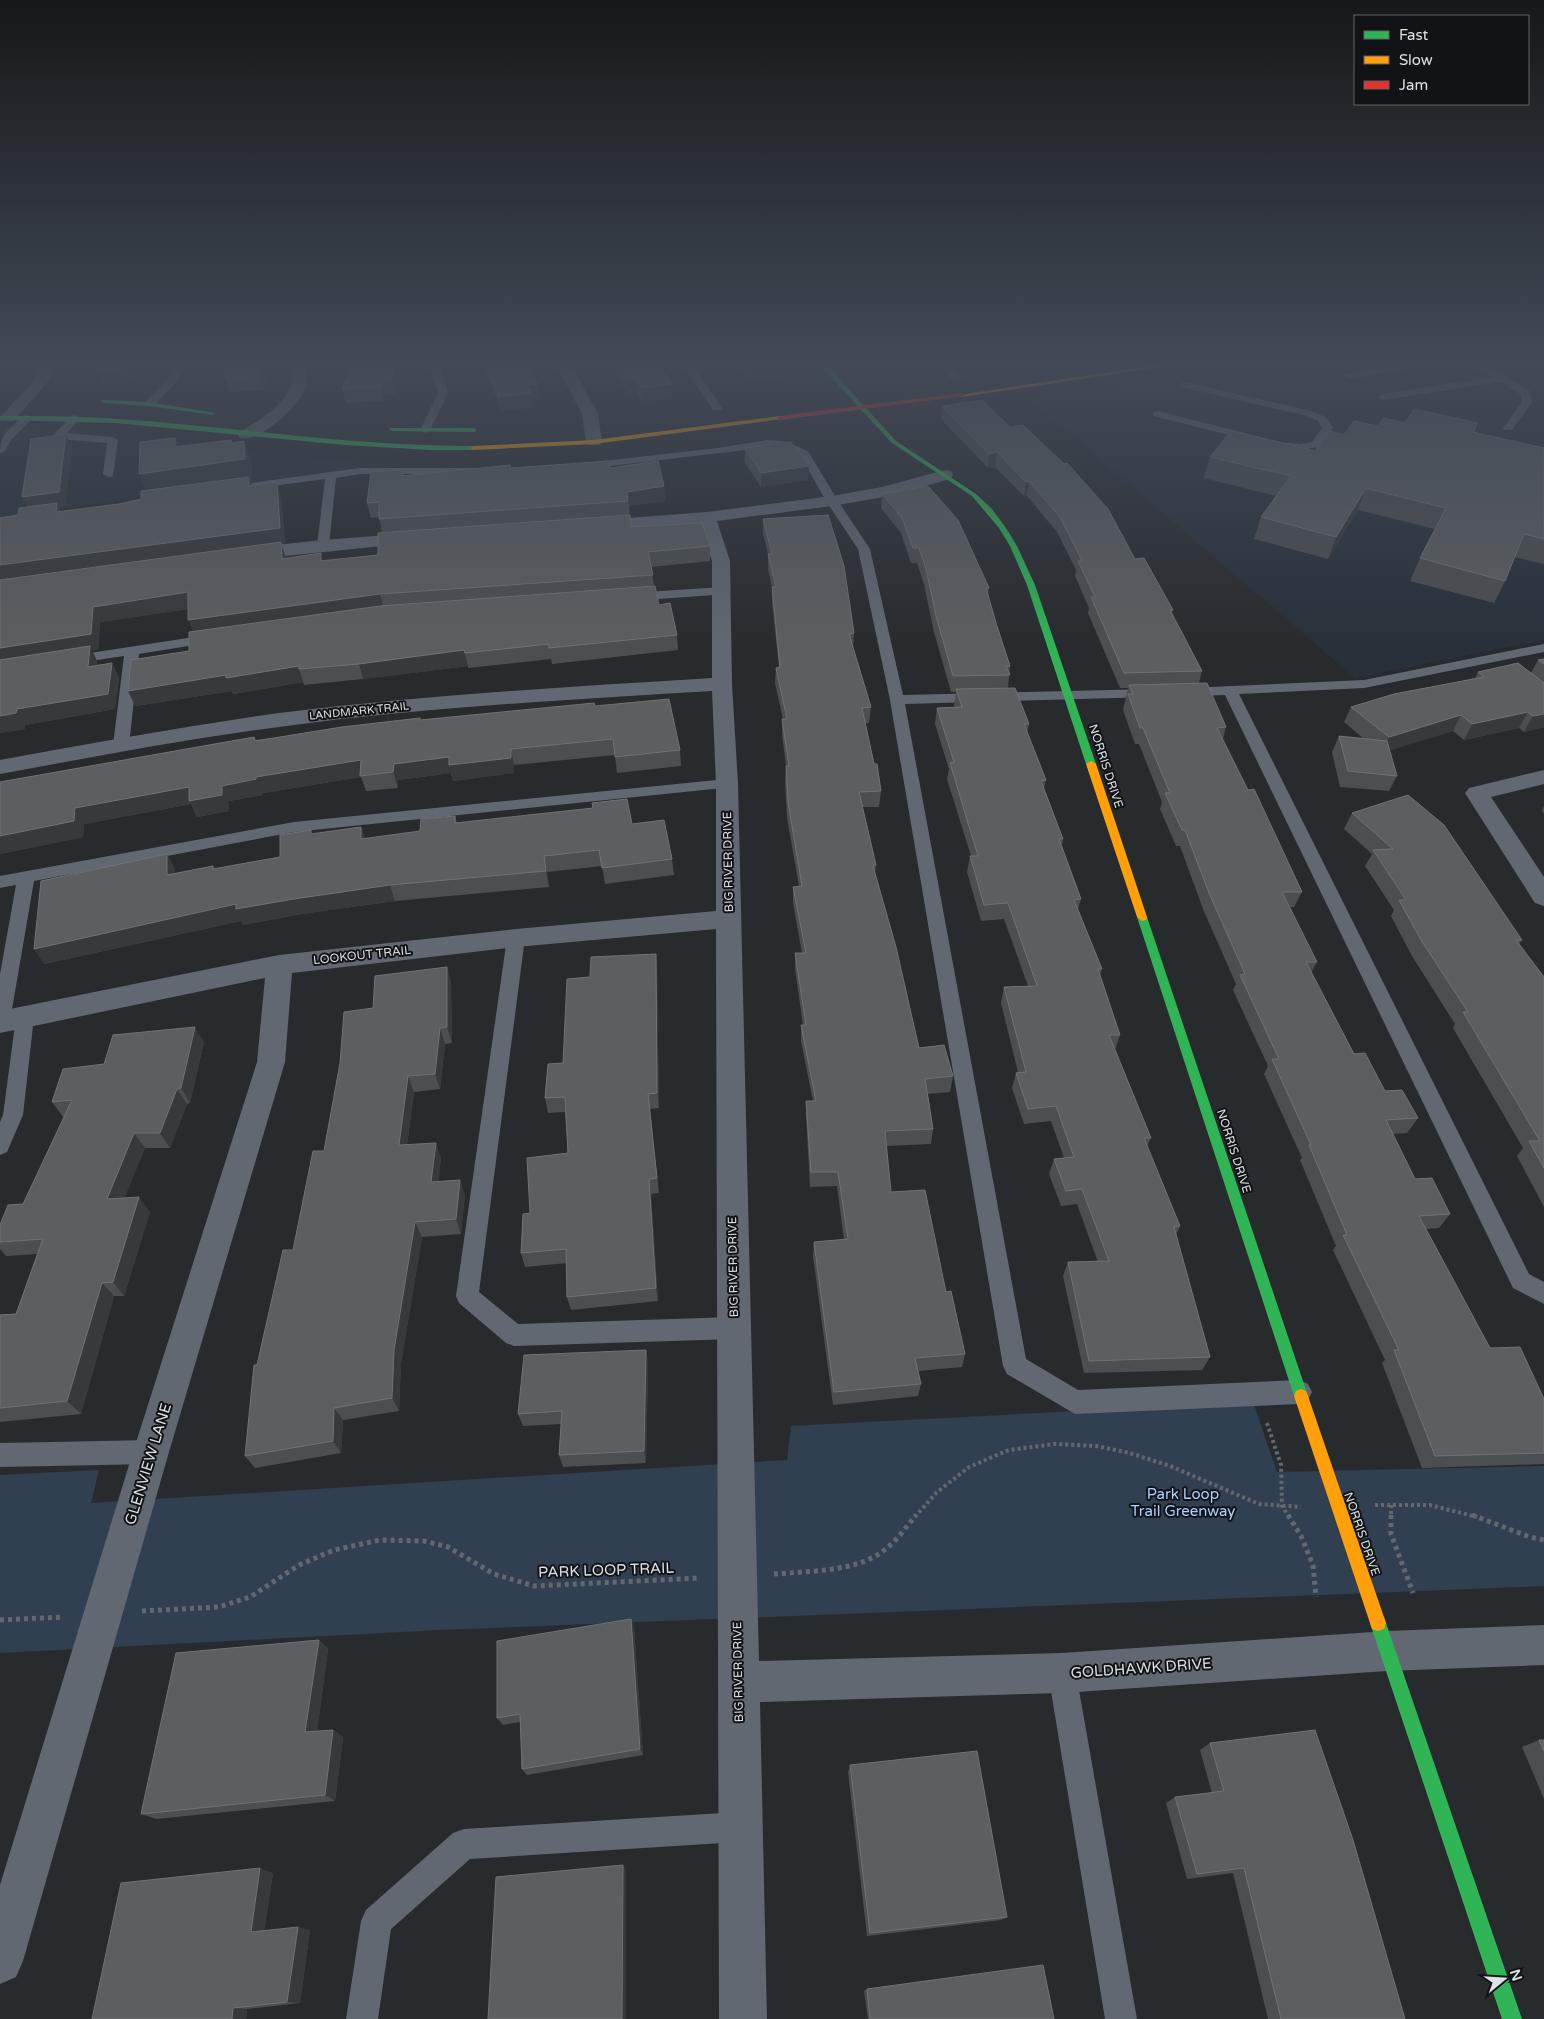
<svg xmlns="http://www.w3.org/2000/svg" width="1544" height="2019" font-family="'Varela Round',sans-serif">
	<rect width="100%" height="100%" fill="#282b2e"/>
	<path fill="#28303a" d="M1268,363H1544V640L1355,678L1030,399Z
		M26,426L150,437L259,453L382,465L0,517V427Z"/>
	<path fill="#314051" d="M1253,1402L1277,1472L1544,1466V1586L439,1630L0,1653V1475L99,1470L91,1503L787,1460L791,1426Z"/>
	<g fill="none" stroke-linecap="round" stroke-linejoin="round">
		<path stroke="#63686f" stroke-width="2" stroke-dasharray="1 1" stroke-linecap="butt" d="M1211,368L1242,363"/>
		<path stroke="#63686f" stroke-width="4" stroke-dasharray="3 3" stroke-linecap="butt" d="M1267,1423L1281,1465L1282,1506L1289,1517
			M1375,1505H1430L1477,1517
			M1391,1505V1517
			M915,1517L936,1493L969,1467L1009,1450L1055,1444L1096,1446L1130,1453L1170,1466L1259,1504L1301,1507"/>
		<path stroke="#63686f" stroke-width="5" stroke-dasharray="4 4" stroke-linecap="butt" d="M1288,1515L1301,1536L1313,1565L1316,1597
			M1391,1515V1534L1413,1593
			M1472,1515L1530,1537L1544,1540
			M774,1574C809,1571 862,1572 888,1547C899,1538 907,1526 916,1515
			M142,1611L219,1607L250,1597L299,1565L334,1550L380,1540L424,1541L448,1547L494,1574L534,1586L700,1578
			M0,1620L64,1617"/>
		<path fill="#616872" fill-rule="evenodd" d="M175,363H185L177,382L153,406H145L144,404L145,402L168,379Z
			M428,363H438L448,393L430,430L425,433L420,430L438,393Z
			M682,363H692L722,408L721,410H713Z
			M937,363H948L962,378L957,381L953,380Z
			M1409,363H1436L1431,366L1349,379L1344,376L1349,373Z
			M1464,363C1489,363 1508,378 1529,390L1532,402L1512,430H1504L1503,428L1522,402L1520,394L1500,382L1382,400L1377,397L1382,394L1492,377Z
			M1185,382L1311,411L1326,417L1333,428L1319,447L1299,450L1281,448L1154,416L1153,414L1154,412L1158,411L1281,442L1299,444L1312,442L1322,428L1318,421L1304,415L1181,387L1180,385L1181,383Z
			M27,415L32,418L31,420L12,439L4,452L0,453C0,433 10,429 23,416Z
			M75,415L80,418L67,433L113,437L118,440L113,476L109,477L103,474L107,443L58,439L53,436L71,416Z
			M767,440L784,441L808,451L838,501L870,549L903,695L1152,689L1157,690L1159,693L1157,696L1152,697L905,704L1026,1359L1078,1390L1300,1380L1308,1384L1312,1392L1308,1400L1300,1404L1075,1414L1007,1374L1003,1366L890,700L858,549L826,501L800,455L778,446L585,469L579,466L585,463L717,448Z
			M360,468H475L481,471L475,474H360L336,478L329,545L323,549L317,545L325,479L251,489L245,486L251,483Z
			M722,587L729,591L727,594L631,601L624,597L631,593Z
			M214,634L221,638L219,641L139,654L129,745L126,748H116L113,745L124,656L70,664L63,660L70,656Z
			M1544,644V652L1364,688L1239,694L1529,1274L1544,1282V1304L1513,1288L1225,695L1187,696L1182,695L1180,692L1182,689L1187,688L1364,680Z
			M727,779L733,781L735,784L733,787L294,832L34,881L10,1021L8,1026L0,1028V974L16,885L0,888V876L294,822Z
			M516,932L522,934L525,938L479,1292L518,1324L734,1317L742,1320L746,1328L742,1336L734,1339L514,1346L506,1343L459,1303L456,1296L507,938L510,934Z
			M25,1010L32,1012L34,1017L23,1115L7,1152L0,1155V1122L3,1115L16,1017L18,1012Z
			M151,1440L160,1443L163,1452L160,1461L151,1464L0,1467V1443Z
			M1062,1659L1072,1663L1076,1673L1137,2019H1105L1048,1673L1052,1663Z
			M739,1812L750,1816L754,1827L750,1838L739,1842L470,1859L391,1929L378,2019H346L361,1921L366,1910L453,1833L464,1829Z"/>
		<path fill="#616872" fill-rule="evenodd" d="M41,363H55L49,379L42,389L13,421H1L0,417L32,383Z
			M292,363H306C307,373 308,382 304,391C296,408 260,443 240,438L238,435L240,432C259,420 285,407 291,383C293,377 292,370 292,363Z
			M555,363H570L598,414L602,442L600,445H588L586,442L582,414Z
			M945,470L951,471L953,475L951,479L884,497L832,506L717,521L730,561L732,684L738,784L759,1661L1062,1653L1387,1631L1544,1625V1665L1387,1671L1062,1693L760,1702L767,2019H719L716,929L516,947L292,973L285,1062L169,1452L23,1961L16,1977L0,1984V1885L133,1452L257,1062L265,978L0,1033V1011L279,955L516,929L716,911V784L712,691C567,700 423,707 279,727C186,739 93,757 0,774V760C93,743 186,726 279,713C423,695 567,687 712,678V561L700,523L593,530L587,529L584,525L587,521L707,512L832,496L882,487Z
			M415,533L421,534L424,538L421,542L247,560L240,558L238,554L240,550L247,548L323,540Z
			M1544,770V784L1491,797L1544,877V906L1535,903L1465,793L1469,788Z"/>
		<path fill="#30b455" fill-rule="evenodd" d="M818,363H825L896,441L976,494L992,509L1006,528L1017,546L1035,585L1096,764L1094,766L1091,767L1086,764L1027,585L1010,546L999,528L972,496L892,443Z
			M102,400L149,402L216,413L213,415L149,406L104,403L101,401Z
			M0,416C39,416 78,416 118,419C236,427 354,446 473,446L476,448L473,450H430L345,445L116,423L0,420Z
			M390,428H474L477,430L474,432L392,431L389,429Z
			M1142,913L1147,917L1308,1396L1306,1401L1301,1403L1296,1401L1294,1396L1137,917Z
			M1378,1615L1384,1617L1386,1623L1522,2019H1502L1370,1623L1372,1617Z"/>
		<path fill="#ff9f0a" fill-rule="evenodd" d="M1170,363H1188L962,397L959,395Z
			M780,416L783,418L782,419L594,444L473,450L470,448L473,446L594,440Z
			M1091,761L1096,764L1147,917L1146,920L1142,921L1137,917L1086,764Z
			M1301,1389L1306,1391L1308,1396L1386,1623L1384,1629L1378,1631L1372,1629L1370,1623L1294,1396L1296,1391Z"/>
		<path fill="#e5322d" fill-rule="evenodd" d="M962,393L965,395L964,396L780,420L777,418L780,416Z"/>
	</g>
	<path fill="#4c4f51" d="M352,363H398L400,374L394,394H386L384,401L346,403L342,389Z
		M482,363H527L537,384L539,398L531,399L533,407L502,411Z
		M610,363H658L672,384V398L643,402L637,392L628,394Z
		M736,363H780V377L749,381Z
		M271,368L264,390L230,392L225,379Z
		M942,406L1135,559L1173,610L1172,613L1202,671L1199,683L1226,727L1223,739L1248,790L1302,892L1294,907H1290L1317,962L1311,973L1354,1054L1385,1091L1418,1118L1407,1133L1393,1134L1415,1179L1450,1214L1439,1228L1426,1229L1490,1348L1544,1399V1464L1422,1468L1382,1363L1385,1360L1333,1250L1336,1246L1300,1160L1302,1158L1264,1074L1268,1066L1233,990L1236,984L1203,909L1180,846H1176L1160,809L1162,802L1139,744H1135L1123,710L1128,688H1120L1088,613L1089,608L1075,576L1076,570L1057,532L1027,496H1024L995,467L988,468L941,419Z
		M1405,423H1478L1474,433L1544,448V564L1515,557L1505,581L1494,603L1410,581L1420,558L1435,529L1358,510L1328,559L1254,539L1261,517L1276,496L1204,478L1210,457L1315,451L1344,435L1378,426Z
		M175,438L179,446L231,440L232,443L244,441L251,462L252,481H250L252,485L281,497L285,543L281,544L286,558L323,560L378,555L382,532L379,517L371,518L367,503L403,470L404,476L511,468H610L664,486L665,501L629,506L631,527L710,546V561L651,567L654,586L659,605L677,635L678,650L552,664L551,659L468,668V666L363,679L304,685L303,682L233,694L232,691L135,706L189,651L193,631L188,609L100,622L98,650H92L97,661V665L112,663L119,678L115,709L25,725V729L0,733V518L18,515L27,507L72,449L65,506L59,507L61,512L119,504L141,499Z
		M745,448L808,480L761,487L745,463Z
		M882,494L989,588L988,594L996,623L1010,666L1008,688L1029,724L1027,733L1046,780L1044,788L1063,839L1062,846L1081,899L1078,909L1102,969L1100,974L1120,1035L1115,1050L1151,1138L1147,1146L1180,1226L1176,1235L1210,1357L1202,1370L1084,1373L1063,1276L1068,1262H1098L1077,1204L1061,1206L1049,1174L1054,1159L1064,1158L1051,1121L1024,1124L1012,1088L1016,1073L1018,1072L1001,1003L1004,987L1028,986L1004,919L981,921L967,872L970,856H971L947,779L949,769L935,724L937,708L955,707L954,705L956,692H951L934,632L924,584L917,563H911L901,533L881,508Z
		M763,519L854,633L853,648L871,707L869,723H865L881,791L879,807H862L876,865L875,873L919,1048L953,1076L950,1092L928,1094L933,1129L931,1144L886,1146L891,1192L946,1292L965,1354L962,1367L918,1371L921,1384L918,1396L833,1405L813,1256L814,1242L844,1240L837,1186L810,1187L806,1116V1101H813L801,1041V1025H803L795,969V953H802L793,903V887L799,886L787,818L785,782L786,766L782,735V719H783L775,683L776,668L779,667L772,602V587L768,569V554L763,534Z
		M1544,659V727L1524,732L1519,728L1464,740L1453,731L1389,750L1397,776L1389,791L1340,787L1332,752L1339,736L1364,739L1344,722L1351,707L1475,678L1478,672L1531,673L1538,660Z
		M595,706L680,750L681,766L617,773L615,755L514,765V773L453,781L451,773L398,780V788L366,791L361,777L263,793V795L229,801V811L197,817L191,804L84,824L83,837L0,854L254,737L256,740L421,720Z
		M1544,806V814L1542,810Z
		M1352,813L1522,940L1519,944L1544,977V1207L1517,1156L1523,1148L1453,1028L1455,1024L1412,956L1391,916L1394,910L1365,866L1372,854L1344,829Z
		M455,816L457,823L632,824L672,859L674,875L605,884L602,866L547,872L549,887L395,901L301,914L243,925L241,921L44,964L167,854L175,870V874L213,866L214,869L280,857L312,834L361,827L365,839L420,831Z
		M656,954L657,970L659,1108L650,1109L659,1193L651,1194L658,1301L571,1310L567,1297V1263L525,1267L521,1253L530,1213L568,1153L565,1112L548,1113L545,1098L563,1063L590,977Z
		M447,967L451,983L452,1043L445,1044L440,1089L414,1092L407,1145L441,1158L438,1181L465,1194L461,1234L422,1237L401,1363L399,1411L343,1420L341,1453L255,1468L245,1456L257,1365L293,1250L324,1151Z
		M204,1042L190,1103L187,1104L170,1148H145L124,1198L150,1212L124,1296H114L81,1414L0,1422V1315L16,1314L37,1254L6,1256L0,1249V1242L23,1204L64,1117H63L52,1102L104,1064Z
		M646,1350L648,1363L646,1463L563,1467L559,1455L561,1424L523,1426L518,1414Z
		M631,1619L634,1628L643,1755L527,1775L522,1769L520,1722L503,1725L497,1718Z
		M319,1640L328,1649L317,1731L333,1730L343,1737L335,1801L156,1819L141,1814Z
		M1539,1740H1544V1799L1522,1747Z
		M1210,1743L1405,2019H1268L1233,1873L1187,1879L1166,1803L1175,1797L1212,1793L1200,1750Z
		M850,1765L1007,1917L1001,1920L867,1936L848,1772Z
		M273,1873L264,1931L310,1930L300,2003L247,2009L246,2019H92Z
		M867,1989L1054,2019H868L864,1991Z"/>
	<path fill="#373a3c" d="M0,363H14L12,374L0,375Z
		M92,363H141L135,382L102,385L98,376H97Z
		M264,363H270L271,368L264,390L260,376Z
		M396,363H398L400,374L394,394L391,380Z
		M780,364V377L749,381V368Z
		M636,379L637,392L628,394L626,380Z
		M383,380L386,394L384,401L381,388Z
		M537,384L539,398L531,399L533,407L502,411L499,397L527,385Z
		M672,384V398L643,402L642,388Z
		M66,434L72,449L65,506L59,507L64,518L56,512L29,511L22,497Z
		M175,438L183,459L231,443V440L238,460L244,441L251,462L252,481H250L253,491L147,495L139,474L175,447Z
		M997,452L995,467L988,468L989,454Z
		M809,466L808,480L761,487V473Z
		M1029,481L1027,496H1024L1026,482Z
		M277,482L281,497L285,543L281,544L286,557L287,574L0,581V565Z
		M664,486L665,501L629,506L627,492Z
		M1366,488L1358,510L1328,559L1336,537Z
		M188,592L194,608L100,622L98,650H92L97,661L95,682L0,665V648L93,607Z
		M380,594L384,609L195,635L188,620Z
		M464,650L468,666L363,679L359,664Z
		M112,663L119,678L115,709L25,725V729L0,733V716L17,709Z
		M299,666V669L303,682L233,694L232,691L135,706L128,691L226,675Z
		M1528,712L1519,728L1464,740L1472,724Z
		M1544,714V727L1524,732L1533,716Z
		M1461,715L1453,731L1382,753L1389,737Z
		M511,749L514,765V773L453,781L451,773L398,780V788L393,772L394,764Z
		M361,760V777L263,793V795L229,801V811L197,817L191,804L84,824L83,837L0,854V836L75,808L189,787L222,786L256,777Z
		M361,827L367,843L361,839Z
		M167,854L175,870V891L167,875Z
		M544,856L547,872L549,887L546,871Z
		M390,885L395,901L301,914L243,925L241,921L44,964L34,949L236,904L294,899Z
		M656,954L657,970L659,1108L657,1093Z
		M447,967L451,983L452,1043L447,1027Z
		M195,1027L204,1042L190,1103L181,1088Z
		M440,1028L445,1044L440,1089L435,1074Z
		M408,1076L414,1092L405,1160L399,1145Z
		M177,1089L187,1104L170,1148L160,1133Z
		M134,1133L145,1148L118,1214L107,1199Z
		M436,1143L441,1158L437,1196L431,1182Z
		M649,1179L651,1194L658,1301L656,1288Z
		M460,1180L465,1194L461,1234L456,1219Z
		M139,1197L150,1212L124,1296L113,1282Z
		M415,1222L422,1237L401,1363L399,1411L392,1398L394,1350Z
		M102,1283L114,1296L81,1414L67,1401Z
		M646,1350L648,1363L646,1463L644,1451Z
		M334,1408L343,1420L341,1453L333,1441Z
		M631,1619L634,1628L643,1755L640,1749Z
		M319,1640L328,1649L316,1739L305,1732Z
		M333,1730L343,1737L335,1801L325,1795Z
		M623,1865L626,1869V2019H622Z
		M260,1868L273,1873L263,1935L251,1932Z
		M298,1927L310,1930L300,2003L287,2002Z
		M233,2008L247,2009L246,2019H232Z"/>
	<path fill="#5c5f61" stroke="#707376" d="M99,363H131L130,368L96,371Z
		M224,363H264L260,376L225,379Z
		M352,363H396L391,380H383L381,388L342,389Z
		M486,363H527L537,384L527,385L531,393L499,397Z
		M617,363H658L672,384L642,388L636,379L626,380Z
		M746,363H780V364L749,368Z
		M982,400L1010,427L1023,425L1064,464L1067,463L1108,509L1135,559L1144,558L1173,610H1170L1202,671L1124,673L1091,597H1095L1078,561H1082L1060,517L1029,481L1026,482L997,452L989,454L942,406Z
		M1414,409L1478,423L1473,432L1544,448V539L1524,534L1505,581L1420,558L1446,508L1366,488L1336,537L1261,517L1291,476L1210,457L1231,431L1315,451L1330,431L1344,435L1354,421L1378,426L1383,418L1405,423Z
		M66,434L59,492L22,497L31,439Z
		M175,438V447L231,440V443L244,441L245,459L139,474L140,442Z
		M791,442L809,466L761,473L745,448Z
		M609,461L610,468L658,461L664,486L627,492L628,501L379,519V502L367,503L371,472L403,470L402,476L510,465L511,468Z
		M249,477V486L277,482L280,528L0,565V518L18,515L19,508L57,503L56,512L119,504L141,499V491Z
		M928,486L958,520L989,588H986L996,623L1010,666H1006L1010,675L953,676L936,616L926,569L919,548H913L902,518L882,494Z
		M630,515L631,527L702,523L710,546L648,552L653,575L380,594L188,620V592L93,607L91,634L0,648V580L281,542L282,559L321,553V561L378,555V533Z
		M828,515L844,566L854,633L849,634L871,707L862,708L874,764H877L881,791L859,792L876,865L873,866L896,947L919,1048L944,1045L953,1076L925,1079L933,1129L885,1131L891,1192L925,1190L946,1292L951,1291L965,1354L915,1358L921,1384L834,1392L814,1242L848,1239L838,1172H811L806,1101H816L801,1025H806L795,953H806L793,887L802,886L788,802L786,766H789L782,719H787L776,668L780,667L772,587H776L768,554H772L763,519Z
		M655,586L659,605L670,603L677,635L549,648V644L465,653L464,650L359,664L299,669V666L226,678V675L128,691L131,660L189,651V632L380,606Z
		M90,646L88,667L112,663L108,694L17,709L16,713L0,716V660Z
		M1544,659V664L1538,660Z
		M1518,663L1544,683V714L1533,716L1528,712L1472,724L1461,715L1389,737L1351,707L1394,694L1484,677L1478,672Z
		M1207,683L1226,727L1217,728L1248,790L1254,789L1302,892H1282L1317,962H1306L1354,1054L1365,1053L1385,1091L1402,1090L1418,1118L1386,1120L1415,1179L1432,1178L1450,1214L1419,1216L1490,1348L1520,1347L1544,1399V1453L1435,1456L1394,1350H1399L1343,1235H1347L1309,1145H1311L1272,1059H1279L1240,975L1245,974L1209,893L1185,830H1182L1165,793H1170L1143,728H1140L1128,694H1133L1129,685Z
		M1015,688L1029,724H1024L1046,780L1041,781L1063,839H1059L1081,899L1074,900L1102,969H1098L1120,1035H1109L1151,1138H1144L1180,1226L1174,1227L1210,1357L1089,1361L1068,1262L1109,1261L1082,1189L1066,1191L1054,1159L1074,1157L1056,1106L1028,1109L1016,1073L1026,1072L1004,987L1037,986L1008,903L984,905L970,856H978L950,763L954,762L937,708L962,707L956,689Z
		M669,699L680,750L615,757L613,739L511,749V758L449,765V757L394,764L393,772L360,776L361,760L256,777V779L222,786V795L189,801V787L75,808L74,821L0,836V782L254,737L255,741L342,727L420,718V720L594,703L595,706Z
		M1339,736L1387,741L1397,776L1348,771Z
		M1408,795L1444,825L1522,940H1516L1544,977V1168L1529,1141H1540L1463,1012H1468L1421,940L1399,900H1406L1373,850L1393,849L1352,813Z
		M627,799L632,824L664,820L672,859L602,868L599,850L544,856L546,871L390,885L294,899L236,909V904L34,949L41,881L167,854V875L213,866V869L280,857V835L311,830V834L361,827V839L420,831L421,819L455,816V823L593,808L592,803Z
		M656,954L657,1093L648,1094L657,1178L649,1179L656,1288L567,1297L566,1249L521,1253L523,1214L530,1213L527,1158L568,1153L565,1097L545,1098L548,1064L563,1063L567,979L590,977L591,957Z
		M447,967V1027L440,1028L435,1074L408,1076L399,1145L436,1143L431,1182L460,1180L456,1219L415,1222L394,1350L392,1398L334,1408L333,1441L245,1456L254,1365H257L283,1250H293L313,1151H324L340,1063L344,1012L373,1008L375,976Z
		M195,1027L181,1088L177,1089L160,1133H134L107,1199L139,1197L113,1282L102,1283L67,1401L0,1408V1315L16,1314L43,1239L0,1242V1225L8,1205L23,1204L72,1100L52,1102L63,1069L104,1064L113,1035Z
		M646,1350L644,1451L559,1455L562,1411L518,1414L524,1355Z
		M631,1619L640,1749L522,1769L520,1714L497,1718V1641Z
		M319,1640L305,1732L333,1730L325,1795L141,1814L176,1653Z
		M1315,1730L1353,1840L1405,2019H1281L1244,1868L1197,1874L1175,1797L1224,1791L1210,1743Z
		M1539,1740H1544V1751Z
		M977,1751L1007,1917L870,1933L850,1765Z
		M623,1865L622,2019H488L496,1877Z
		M260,1868L251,1932L298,1927L287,2002L233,2008L232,2019H92L121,1883Z
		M1043,1965L1054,2019H870L867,1989Z"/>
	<linearGradient id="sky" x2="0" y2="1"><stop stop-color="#161819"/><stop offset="0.56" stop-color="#424a57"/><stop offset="1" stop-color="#424a57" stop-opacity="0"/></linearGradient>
	<rect width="1544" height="646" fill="url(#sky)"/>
	<g text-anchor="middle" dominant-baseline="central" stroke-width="4" stroke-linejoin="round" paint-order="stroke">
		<g font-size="11" fill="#dee1e6" stroke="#111316">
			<text transform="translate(359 711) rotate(-6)">LANDMARK TRAIL</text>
		</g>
		<g font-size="12" fill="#dee1e6" stroke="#111316">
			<text transform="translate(1106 766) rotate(72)">NORRIS DRIVE</text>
			<text transform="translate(728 862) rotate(-91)">BIG RIVER DRIVE</text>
			<text transform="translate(362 955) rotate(-6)">LOOKOUT TRAIL</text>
			<text transform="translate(1234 1151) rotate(72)">NORRIS DRIVE</text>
			<text transform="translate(733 1267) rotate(-91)">BIG RIVER DRIVE</text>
			<text transform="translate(1362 1534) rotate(71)">NORRIS DRIVE</text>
			<text transform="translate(738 1672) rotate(-91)">BIG RIVER DRIVE</text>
		</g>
		<g font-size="15" fill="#dee1e6" stroke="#111316">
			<text transform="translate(148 1464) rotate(-73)">GLENVIEW LANE</text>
			<text transform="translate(606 1570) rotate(-2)">PARK LOOP TRAIL</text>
			<text transform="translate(1141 1668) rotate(-4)">GOLDHAWK DRIVE</text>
		</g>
		<g font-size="15" fill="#acd1ff" stroke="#111316">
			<text x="1183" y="1494">Park Loop<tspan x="1183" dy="17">Trail Greenway</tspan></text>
		</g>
	</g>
	<rect x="1354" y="15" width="175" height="90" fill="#111316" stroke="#636569"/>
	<rect x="1364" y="31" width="25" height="8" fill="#30b455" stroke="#636569"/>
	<text x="1399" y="40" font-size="15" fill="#dee1e6">Fast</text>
	<rect x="1364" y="56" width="25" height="8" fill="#ff9f0a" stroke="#636569"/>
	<text x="1399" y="65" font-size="15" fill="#dee1e6">Slow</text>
	<rect x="1364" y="81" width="25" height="8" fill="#e5322d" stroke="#636569"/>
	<text x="1399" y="90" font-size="15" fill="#dee1e6">Jam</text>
	<g transform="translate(1504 1979) rotate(72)" stroke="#111316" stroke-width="4" paint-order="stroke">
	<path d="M0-4L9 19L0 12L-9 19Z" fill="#dee1e6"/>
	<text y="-8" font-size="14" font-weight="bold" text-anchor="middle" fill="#dee1e6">N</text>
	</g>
</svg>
